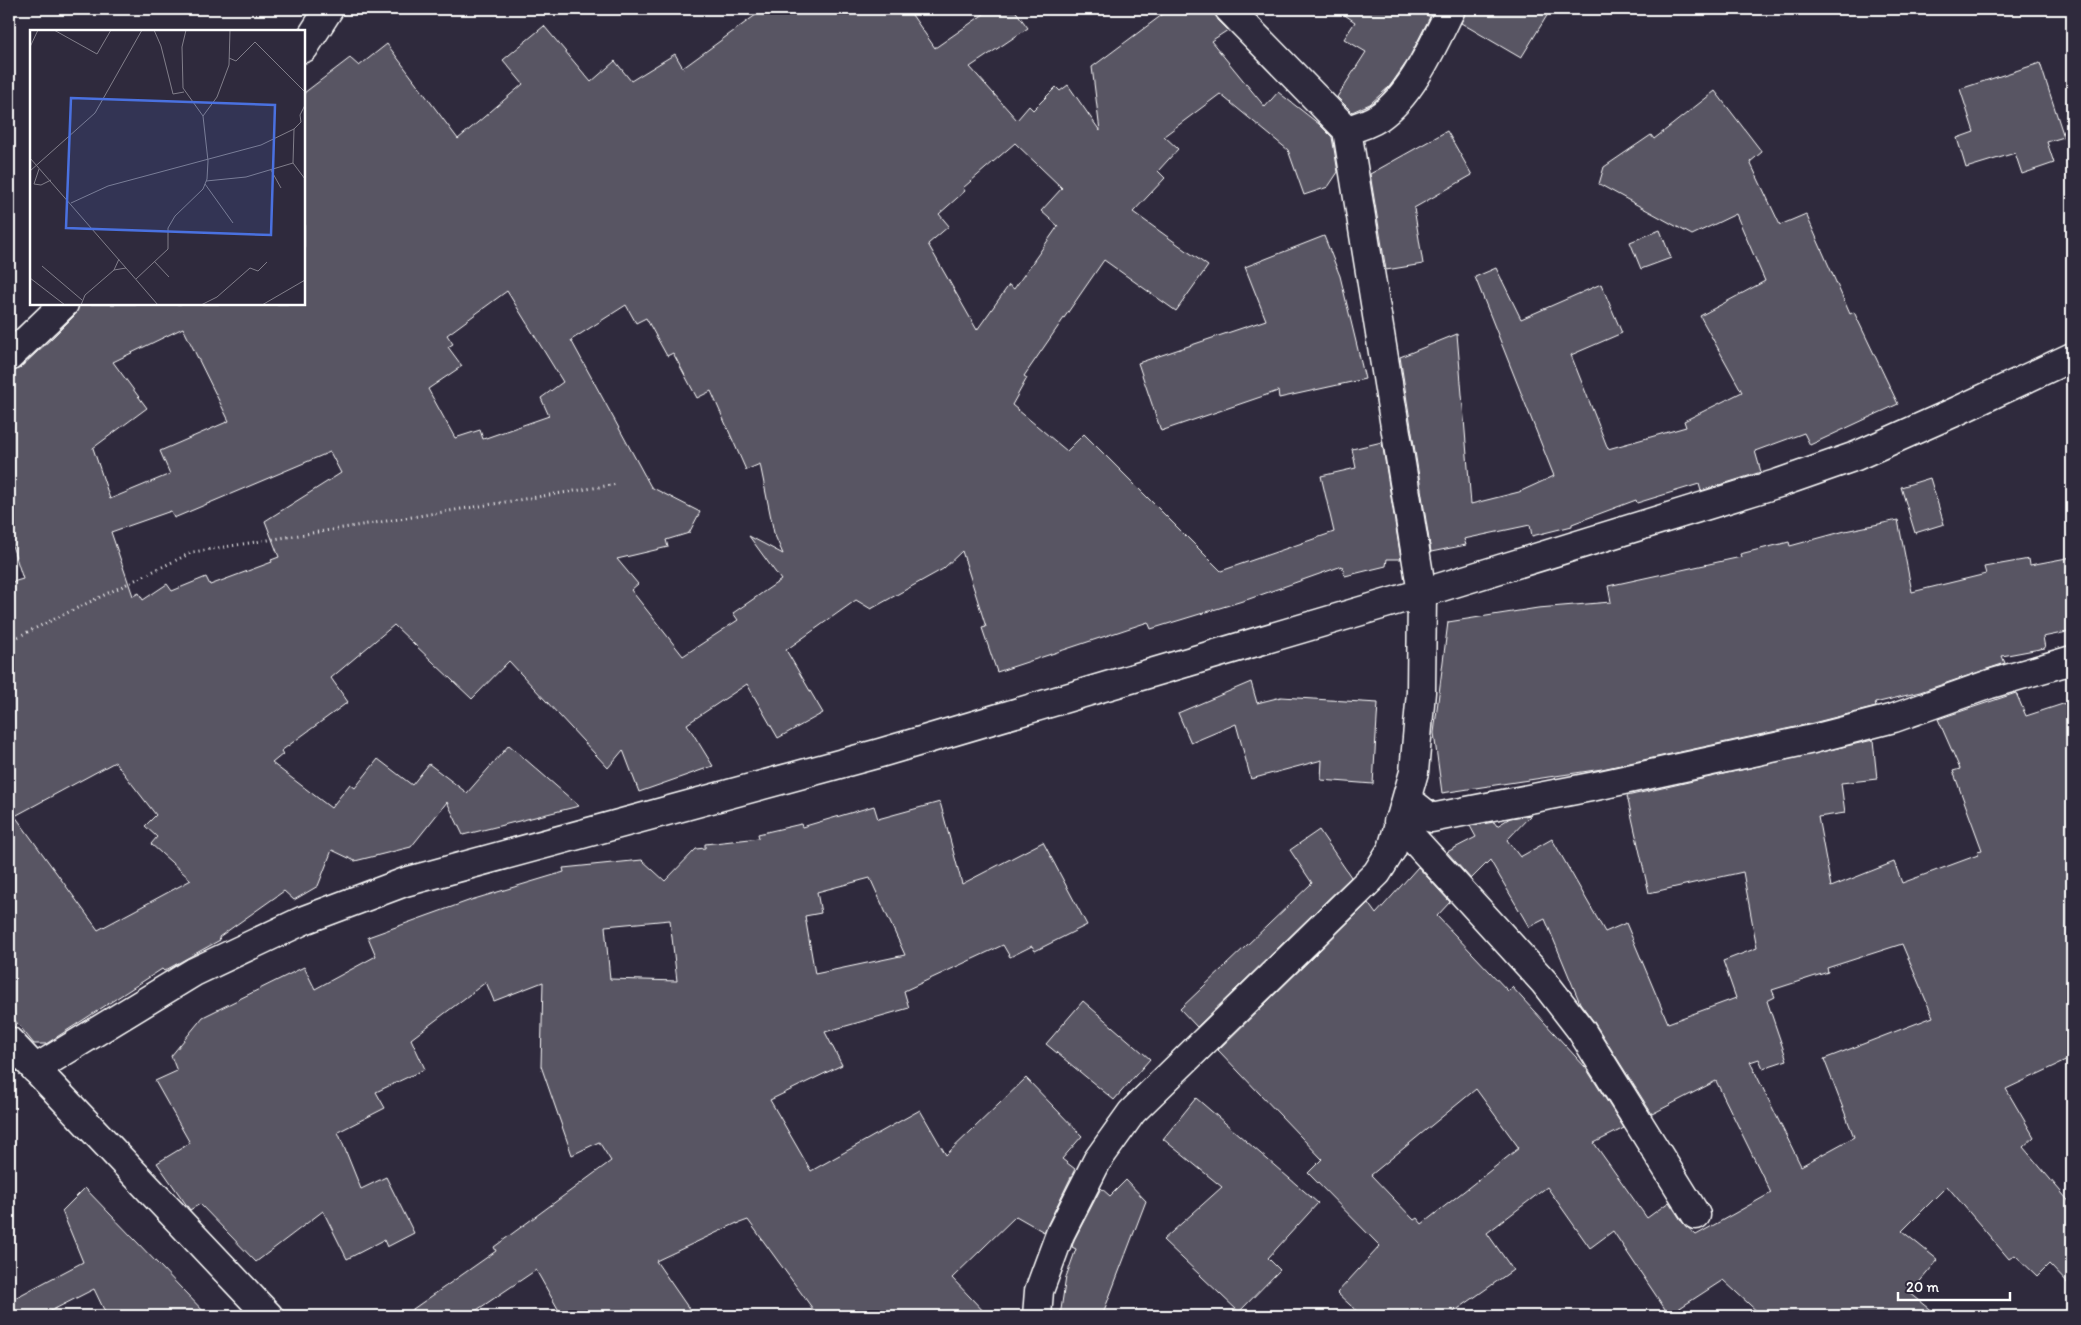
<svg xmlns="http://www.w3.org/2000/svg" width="2081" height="1325" font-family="Itim,sans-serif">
	<rect width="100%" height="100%" fill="#2f2a3d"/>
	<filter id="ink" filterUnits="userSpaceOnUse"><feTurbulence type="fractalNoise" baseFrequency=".02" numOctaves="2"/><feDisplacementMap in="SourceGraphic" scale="10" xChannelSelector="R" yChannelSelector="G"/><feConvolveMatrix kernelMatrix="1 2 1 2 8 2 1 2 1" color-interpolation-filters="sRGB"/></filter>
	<g filter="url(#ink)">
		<path fill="#595564" stroke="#fff" fill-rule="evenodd" d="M764,9H908L935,48L991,9H1014L1028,28L970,67L1017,120L1029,106L1033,110L1056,87L1060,91L1068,85L1100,131L1092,67L1170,9H1214L1218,20L1228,30L1211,41L1265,107L1278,92L1319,124L1332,137L1338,172L1328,187L1304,195L1288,150L1220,94L1164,136L1178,149L1158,171L1165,178L1133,212L1208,266L1176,311L1104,260L1024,376L1027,378L1012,405L1067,451L1084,434L1221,571L1334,532L1321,476L1356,468L1352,449L1382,442L1401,559H1387L1386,566L1345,576L1342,566L1249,599L1151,629L1148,622L997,672L982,628L986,627L962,551L943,569L871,609L856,600L786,650L823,713L778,738L747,684L687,724L713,766L639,792L623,750L608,768L509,661L472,699L394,625L331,678L348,702L281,751L283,754L272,763L331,808L350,784L355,788L378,759L412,785L429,764L467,793L509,745L579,806L463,835L447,802L411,847L355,861L332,850L318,886L294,900L284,891L219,937L220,940L164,971L162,969L46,1044H34L9,1013V583L23,579L9,536V374L20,368L53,337L75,315L79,304H304V93L350,58L359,66L387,44L458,139L523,84L503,60L544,26L591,82L615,61L631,81L675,54L683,68ZM1015,143L1062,188L1041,211L1058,226L1014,289L1009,285L977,330L928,244L949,226L939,214L965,191L963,188ZM507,291L563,382L541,398L549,416L483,439L480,430L455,438L428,389L462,366L448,347L453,344L447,335ZM626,305L636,323L646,318L667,356L673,353L697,398L711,391L746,470L760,464L774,533L783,554L749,536L781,580L733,613L738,620L683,656L631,590L638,584L617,559L668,547L666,540L689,533L700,512L651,487L571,340ZM183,328L229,421L160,451L170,474L110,499L93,448L147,408L113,362ZM330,452L341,473L265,521L279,557L271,560L272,562L210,585L206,577L172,591L167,584L143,600L139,593L133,596L111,532L171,511L174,518ZM115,762L156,815L145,826L157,837L151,844L191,880L98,930L15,816Z
			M1336,9H1416L1430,17L1408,60L1390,86L1370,104L1352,112L1337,97L1366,52L1344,39L1355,22Z
			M1466,9H1551L1521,58L1461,23Z
			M2040,63L2064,137L2047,142L2054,163L2022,174L2015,153L1966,168L1957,138L1974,132L1960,89Z
			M1715,91L1762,152L1750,162L1780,225L1806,214L1850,314L1854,312L1898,404L1810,445L1804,433L1755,451L1761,472L1701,491L1699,484L1637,503L1636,500L1572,524V526L1532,536L1530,525L1464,539L1466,545L1431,552L1400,357L1457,334L1471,504L1519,492L1554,476L1475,277L1496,268L1521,319L1601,284L1622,333L1571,355L1608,449L1686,427L1684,421L1742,392L1700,316L1765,281L1736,214L1692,235L1599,184L1604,167L1651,135L1654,139Z
			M1447,131L1472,175L1414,208L1423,264L1386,270L1370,174Z
			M1660,230L1671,258L1641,269L1630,242Z
			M1324,236L1340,276L1365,379L1279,398L1278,391L1161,431L1138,363L1266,320L1245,267Z
			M1930,478L1944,524L1915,533L1901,487Z
			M1898,520L1912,592L1986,574L1984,567L2029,559L2030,565L2072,557V631L2043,637L2045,648L2002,656L2005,663L1920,692L1875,703L1876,707L1809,724L1602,769L1442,793L1434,733L1448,622L1538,608L1611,602L1608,586L1741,557L1740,554L1789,542L1790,546L1845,531Z
			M1251,682L1257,703L1281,697L1378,703L1373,784L1321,780L1322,760L1251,779L1236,724L1191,743L1178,713Z
			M2016,693L2026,716L2072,701V1058L2006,1089L2034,1137L2023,1147L2072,1205V1288L2049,1264L2037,1276L2015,1255L2009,1259L1947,1186L1902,1231L1938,1260L1910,1293L1939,1316H1762L1723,1280L1669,1315L1613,1231L1590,1248L1547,1187L1487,1233L1513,1270L1448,1316H1362L1337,1293L1380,1246L1308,1173L1322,1159L1218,1050L1368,903L1376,914L1418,867L1450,902L1437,916L1508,991L1512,987L1586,1068L1624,1128L1594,1143L1647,1218L1669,1202L1683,1223L1696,1235L1771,1193L1716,1081L1652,1114L1594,1022L1580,1003L1545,919L1529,927L1490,860L1471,879L1447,852L1476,837L1470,826L1494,822L1497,826L1510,818L1531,815L1507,840L1520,857L1552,839L1605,932L1626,923L1668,1023L1736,998L1723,961L1757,948L1743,872L1649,893L1627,796L1873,740L1877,779L1841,783L1845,813L1818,817L1831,887L1894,862L1902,883L1978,855L1977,851L1982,850L1953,771L1960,769L1938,719ZM1902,944L1933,1017L1824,1059L1854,1137L1801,1166L1750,1062L1759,1059L1763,1068L1787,1060L1767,1001L1775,997L1772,990L1828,972L1827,968ZM1476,1089L1519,1148L1422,1224L1417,1218L1414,1220L1371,1175Z
			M940,802L962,884L1043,842L1087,925L1035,951L1032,946L1010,957L1003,945L904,991L909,1008L825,1032L842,1065L770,1100L811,1171L920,1110L946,1155L1026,1078L1082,1136L1062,1159L1075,1169L1044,1232L1016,1216L952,1278L988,1316H818L748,1220L737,1224V1223L656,1261L694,1316H562L536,1270L468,1316H403L496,1251L494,1247L611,1161L599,1142L572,1155L541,1066L543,982L494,1001L486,982L411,1039L425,1069L376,1092L385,1108L338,1132L361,1189L386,1177L414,1233L387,1247L384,1240L347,1259L323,1211L256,1262L200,1204L190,1210L157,1163L190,1143L155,1081L177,1071L171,1056L203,1017L304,967L315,989L376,956L368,937L471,900L564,872L563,868L642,860L665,881L696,849L705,848V844L759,838L758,834L801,824L802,827L874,806L878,819ZM870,878L905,955L815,974L805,916L821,913L817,892ZM670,920L677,981L610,979L605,926Z
			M1319,830L1351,877L1197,1027L1180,1009L1312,883L1290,850Z
			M1083,1001L1150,1059L1114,1100L1046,1044Z
			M1196,1098L1318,1203L1268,1258L1280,1270L1239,1312L1163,1240L1222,1187L1163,1139Z
			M1126,1180L1146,1201L1102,1316H1060L1066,1277L1076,1249L1072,1247L1074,1240L1101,1188L1110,1196Z
			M85,1188L208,1316H107L94,1289L41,1316H9V1301L83,1262L62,1211Z"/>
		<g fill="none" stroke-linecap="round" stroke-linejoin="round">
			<defs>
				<path id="street" d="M304,48L329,9
					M1347,130C1358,127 1370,123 1379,117C1412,95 1434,43 1451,9
					M9,357L64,304
					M1407,799L1431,818L1596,786L1813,739L1894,718L1990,684L2072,660
					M1398,822L1544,982L1581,1030L1696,1215
					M35,1069L194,972L304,920L405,882L880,753L1422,593L1779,483L1856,456L1955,412L2072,357
					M1037,1316L1039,1291L1060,1234L1097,1161L1132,1112L1377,873L1392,849L1414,772L1421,692L1422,593L1347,130L1229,9"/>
				<path id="secondary" d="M9,1041L269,1316"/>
			</defs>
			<use href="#street" stroke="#fff" stroke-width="31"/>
			<use href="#secondary" stroke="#fff" stroke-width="31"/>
			<path stroke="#fff" stroke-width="3" stroke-dasharray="1 4" stroke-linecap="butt" d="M9,641L193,552L618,484"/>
			<use href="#street" stroke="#2f2a3d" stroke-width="28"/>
			<use href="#secondary" stroke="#2f2a3d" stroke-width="28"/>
		</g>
	</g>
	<g transform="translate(30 30)">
		<rect width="275" height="275" fill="#2f2a3d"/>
		<path fill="none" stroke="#827f8b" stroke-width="1" d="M24,0L67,24L81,0M124,0L131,16L143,64L154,62M0,17L8,0M199,28L206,31L225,12L275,62M173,86L187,67L199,35L200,0M264,99L263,133L275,149M0,128L96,238L84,240M9,139L4,154L11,155L21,150M241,140L251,158M0,141L65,83L112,0M176,151L216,147L263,133M175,154L203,193M41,173L78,156L231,115L264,99L271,92L270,85L275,75M124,231L139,247M12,236L52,270M96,238L128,275M0,248L35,275M106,249L138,219V198L145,186L173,159L177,149L178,131L173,86L153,58L152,17L156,0M51,275L55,265L84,240L89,229M171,275L187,267L220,238L228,241L237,232M232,275L275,250"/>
		<path fill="#4a71e0" fill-opacity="0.15" stroke="#4a71e0" stroke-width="2.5" d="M41,68L245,75L241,205L36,198Z"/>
		<rect width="275" height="275" fill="none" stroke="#fff" stroke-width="2.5"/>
	</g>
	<rect width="2081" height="1325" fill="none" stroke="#2f2a3d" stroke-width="30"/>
	<rect x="15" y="15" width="2051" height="1295" fill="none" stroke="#fff" stroke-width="2" filter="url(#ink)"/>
	<path d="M1898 1292v8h112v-8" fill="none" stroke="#ffffff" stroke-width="2.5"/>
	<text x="1906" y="1292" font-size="15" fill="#ffffff" stroke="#2f2a3d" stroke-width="4" paint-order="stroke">20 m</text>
</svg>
